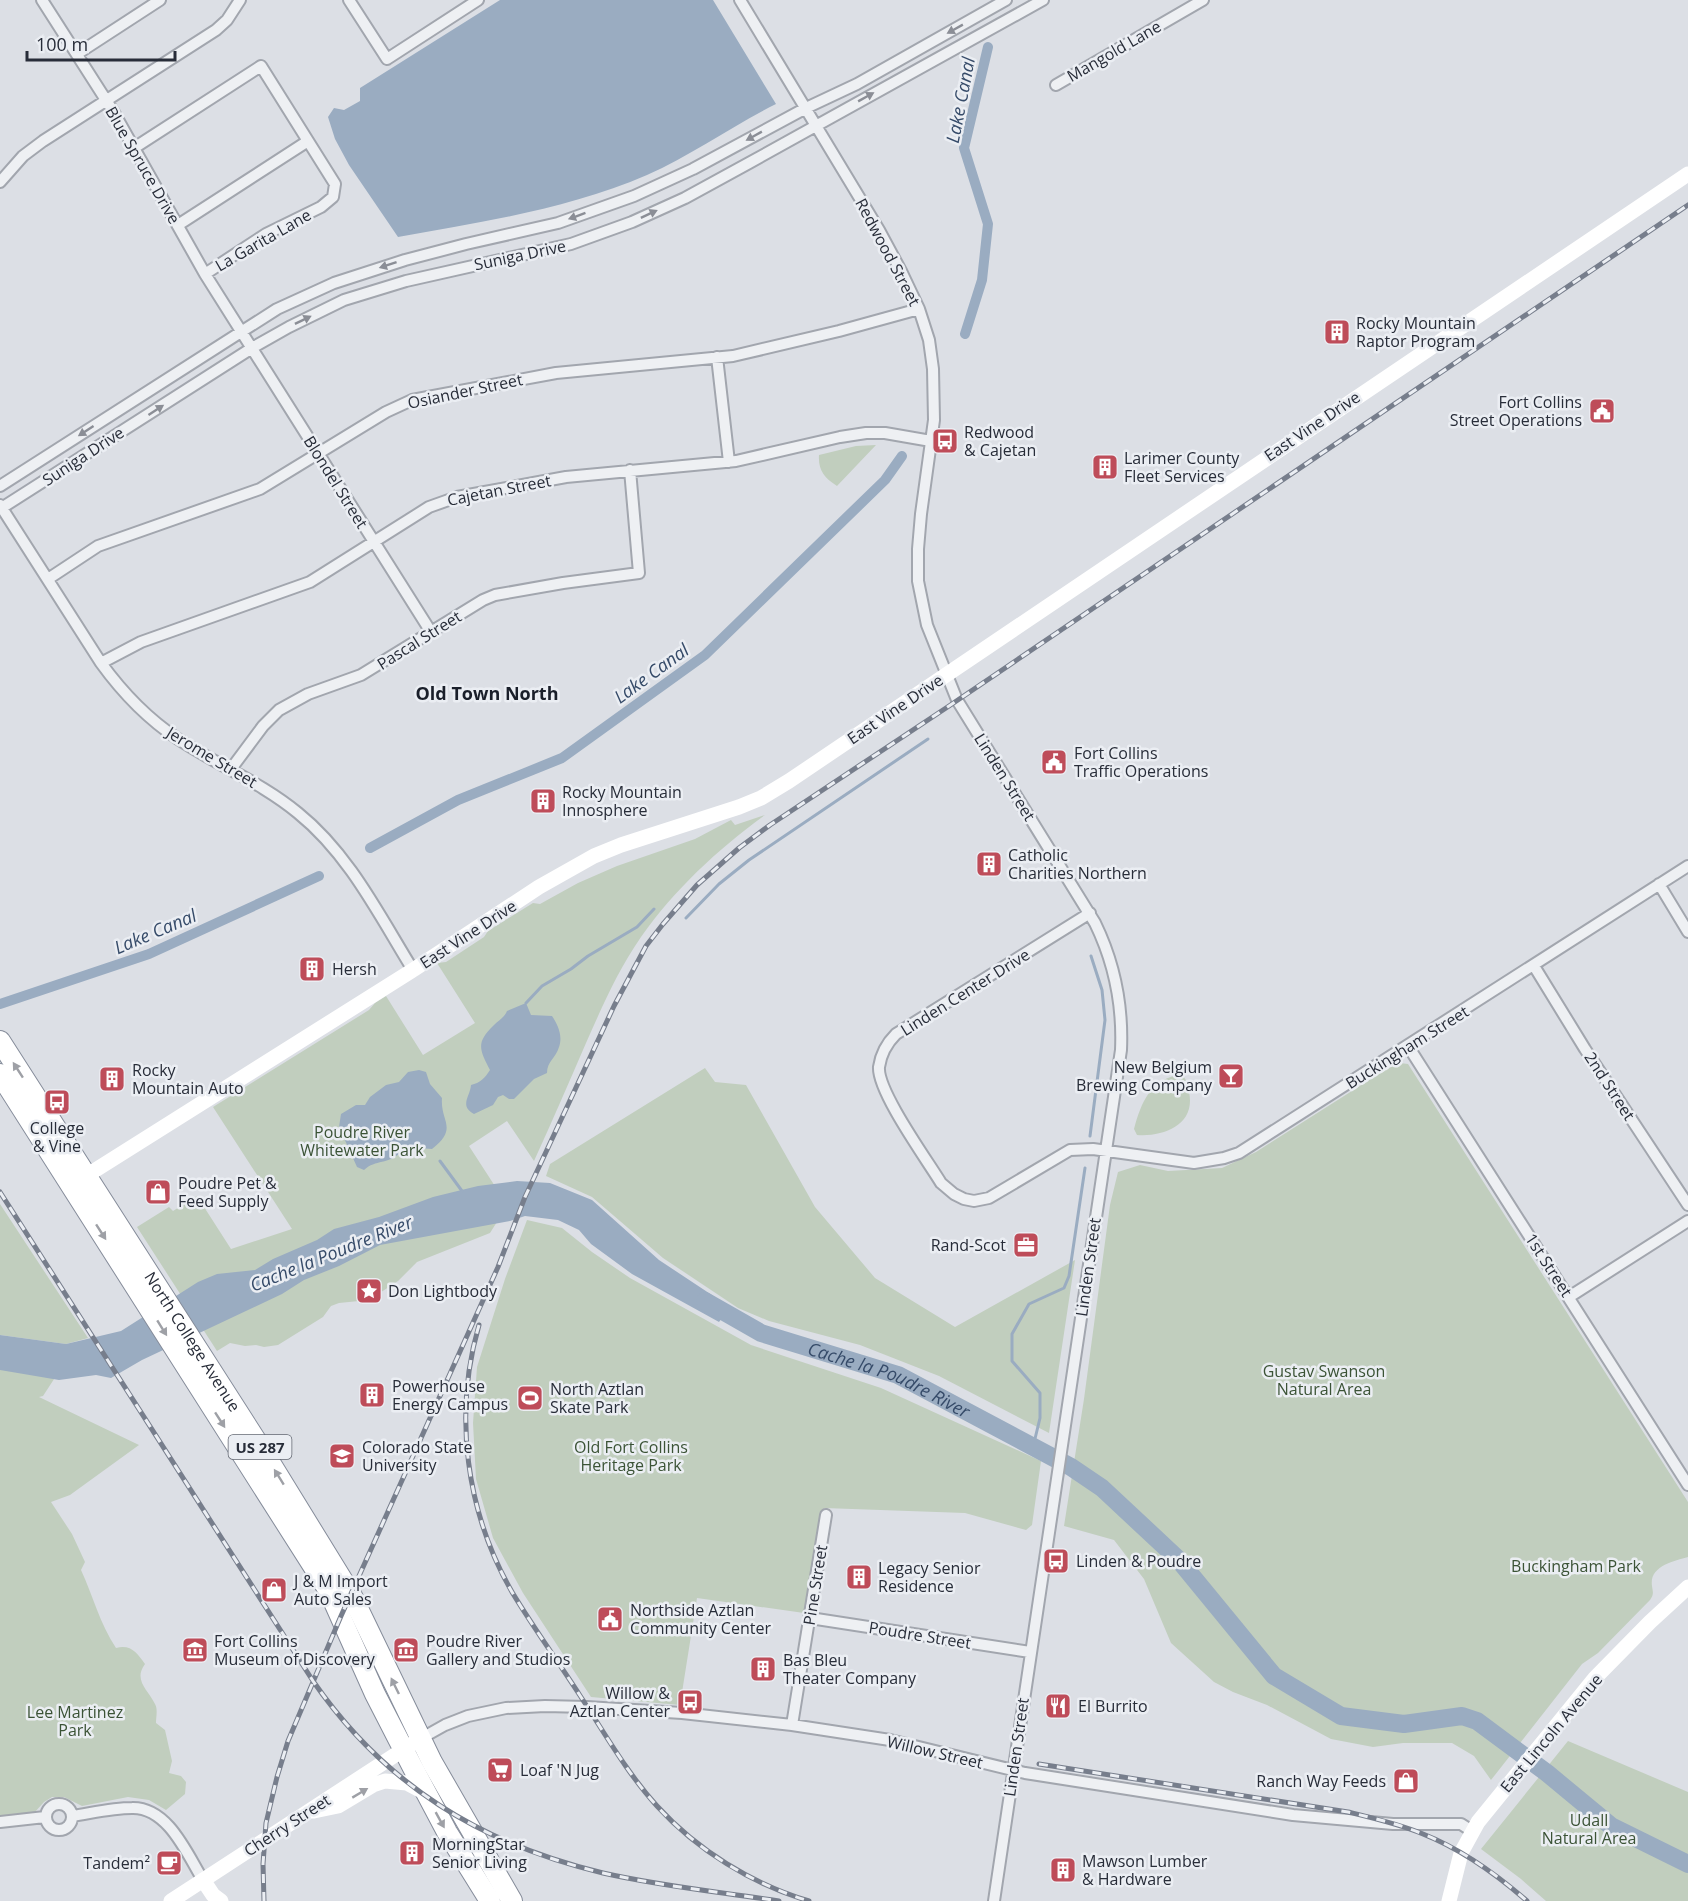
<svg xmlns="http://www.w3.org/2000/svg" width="1688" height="1901" font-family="'Open Sans',sans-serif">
	<rect width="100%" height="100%" fill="#dcdfe5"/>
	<path fill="#c1cebe" d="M876,445L837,486C824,478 818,470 819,455L856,446Z
		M765,815C717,850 675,889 641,937C618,970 602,1007 586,1043C569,1082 552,1122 534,1161L507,1121L469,1146L502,1197V1214L490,1233L417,1262L398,1281L369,1300L339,1303L331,1306L323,1317L278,1345L264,1347L256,1345L245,1346L230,1343L217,1351L137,1227L169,1207L173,1211L197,1196L231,1249L292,1229L213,1107L369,1010L375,1003L386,996L423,1055L475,1023L437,963L446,962L484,937L488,931L533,903L540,904L578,883L617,866L695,839L731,820L735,825Z
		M1400,1063L1408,1064L1688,1502V1557C1674,1561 1649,1566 1652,1586C1653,1593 1654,1594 1650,1600L1598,1653L1582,1664L1491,1780L1474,1756L1452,1743H1403L1373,1747L1331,1739L1267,1705L1233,1692L1214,1682L1171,1643L1144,1579L1114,1540L1064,1526L1084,1399L1110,1205L1118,1172L1140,1165L1168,1171L1222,1168L1256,1152L1385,1070Z
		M705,1068L715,1082L746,1085L815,1207L875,1278L955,1327L1075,1260L1049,1433L939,1376L860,1345L769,1321L738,1308L663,1258L592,1197L546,1176L550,1164Z
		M1182,1075C1187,1080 1188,1085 1189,1092C1196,1124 1165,1137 1137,1135L1134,1129C1141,1103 1151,1077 1182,1075Z
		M0,1204L88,1338L66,1344L0,1335Z
		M527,1220L562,1228L592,1252L630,1278L751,1345L881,1388L1041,1461L1032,1525L1026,1530L965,1513L824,1508L804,1613L697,1598L680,1705L591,1697L523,1593L493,1538L476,1479L473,1423L477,1367L505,1279Z
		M0,1359L58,1373L43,1396L39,1397L139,1445L70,1495L51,1502L72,1534L85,1562L81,1570C93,1596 100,1624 116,1648C131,1644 137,1653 145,1664C133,1680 148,1690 155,1704C158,1709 156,1717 156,1723L165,1730L172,1761L169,1773L181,1776L186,1782L185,1794L166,1810L149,1800L128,1797L82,1806L64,1797H52L44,1802L34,1813L0,1818Z
		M1568,1741L1688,1792V1901H1546L1521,1879L1481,1849Z"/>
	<path fill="#9aacc1" d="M500,0H713L776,104C732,126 692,155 647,175C568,209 482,222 398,237L349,165L335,139L328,117L334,108L344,110L360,101V88Z
		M526,1003L531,1015L552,1016C558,1025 563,1036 559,1047C556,1058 547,1061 547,1073L534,1079L514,1099H509L503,1095L498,1097L493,1105L474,1114C459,1106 470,1097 471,1085C480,1083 485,1078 490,1070C480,1050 475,1043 494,1025C499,1020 504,1018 507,1011Z
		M419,1070L426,1072L430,1084L442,1098C440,1122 459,1128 432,1149L419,1148L409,1155L401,1152C388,1165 376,1159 364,1170L357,1167L339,1127L341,1114L356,1105H365L370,1097L386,1085L399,1082L408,1072Z
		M517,1181L550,1183L592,1200L659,1260L730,1307L719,1322L632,1274L591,1244L579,1230L558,1220L525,1216L510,1221L380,1245L339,1266L304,1280L282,1294L142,1360L111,1378L96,1375L59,1380L0,1370V1335L66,1344L121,1331L198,1282L217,1274L255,1270L273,1259L317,1240L334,1229L379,1217L433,1197L478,1186Z"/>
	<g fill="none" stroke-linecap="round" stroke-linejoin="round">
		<path stroke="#9aacc1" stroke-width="3" d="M686,918L719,884L749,860L928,739
			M526,1003L542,986L571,969L588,956L637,927L654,909
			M1090,1136L1105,1020L1102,990L1091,956
			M440,1161L462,1191
			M1033,1447L1040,1418V1393L1012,1361V1334L1029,1304L1064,1288L1069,1276L1085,1168"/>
		<path stroke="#9aacc1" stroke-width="10" d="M965,334L982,280L988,224L964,148L988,47
			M370,848L458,800L562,758L705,655L885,480L902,456
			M0,1004L149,954L319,876"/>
		<path stroke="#9aacc1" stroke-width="18" id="s1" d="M705,1301L761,1333L898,1375L1071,1467L1102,1488L1178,1559L1274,1676L1341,1716L1404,1724L1462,1716L1477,1721L1547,1773L1611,1826L1688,1864"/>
		<defs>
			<path id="street" d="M42,0L113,111L205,274L431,632
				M349,0L387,59L478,0
				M740,0L879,230L901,271L919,309L929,340L933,369L934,420L921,514L918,549V581L927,625L957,700L1095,923C1115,964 1123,1004 1121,1050L994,1901
				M77,54L160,0
				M1056,85L1203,0
				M134,148L261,66L335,184L333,197L321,207L266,234L205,274
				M0,182L23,156L43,141L216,30L227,20L240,0
				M178,225L308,141
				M717,357L729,462
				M0,486L277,309L334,283L405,260L466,244L558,223L634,196L693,169L806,108L857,84L1006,0
				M0,505L101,663C122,692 148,719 178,739C217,765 262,783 298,813C349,854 379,915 413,970
				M0,509L252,348L289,327L344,300L406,281L571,244L632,222L685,198L749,163L1043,0
				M48,579L98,546L260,489L386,412L412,400L556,373L733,356L839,331L919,309
				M101,663L141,642L310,582L429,507L457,497L566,477L736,461L840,437L866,433H885L931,441
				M231,769L263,726L279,710L308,694L361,675L483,600L495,595L563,583L639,573L630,470
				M1659,884L1688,932
				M1090,913L896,1034C887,1043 881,1053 879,1067C877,1091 927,1160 941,1183L954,1194L964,1199L974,1201L989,1198L1070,1150L1093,1149L1194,1163L1224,1158L1239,1153L1688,866
				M1534,966L1585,1049L1688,1205
				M1408,1046L1688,1485
				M1569,1297L1688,1221
				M810,1618L1030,1652
				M792,1725L826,1515
				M420,1739L445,1725L468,1716L506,1708L545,1706L587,1707L682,1713L792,1725L890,1740L1025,1773L1293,1815L1393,1824H1461L1472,1831
				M46 1817a13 13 0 1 1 26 0a13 13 0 1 1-26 0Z
				M72,1816C92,1813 112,1808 132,1808C168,1807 187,1854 203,1880
				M0,1822L45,1817"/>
			<g id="highway">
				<path id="s2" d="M0,1041L266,1456L351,1594L432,1762L512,1901"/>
				<path d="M0,1074L329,1591L375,1694L412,1766L447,1832L490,1901"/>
			</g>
		</defs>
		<use href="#street" stroke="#a2a6ae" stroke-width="14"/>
		<use href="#highway" stroke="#858c9a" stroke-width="22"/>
		<use href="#street" stroke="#eef0f3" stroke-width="10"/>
		<path stroke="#fff" stroke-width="15" d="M78,1181L413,970L539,887L594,856L621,845L739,807L761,798L789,781L1688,174
			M314,1811L338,1806L373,1785L385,1781L407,1783L426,1793
			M203,1880L213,1895L221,1901
			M171,1901L412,1744
			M1449,1901L1461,1853L1478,1822L1595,1678L1650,1622L1688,1587"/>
		<use href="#highway" stroke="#fff" stroke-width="20"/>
		<defs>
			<path id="rail" d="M0,1192L313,1681C385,1785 481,1844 603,1873C660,1886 720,1892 779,1901
				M479,1325C453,1414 466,1512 512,1592C533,1627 557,1660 579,1694C604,1732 627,1773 657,1806C697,1850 752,1884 809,1901
				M1039,1764L1348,1812C1373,1818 1399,1824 1423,1834C1461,1849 1496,1874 1527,1901
				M264,1901L263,1864L266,1823L277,1777L288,1741L341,1616L498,1267L525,1197L614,1006L646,946L663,924L697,885L739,848L770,825L949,706L1688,205"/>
		</defs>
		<use href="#rail" stroke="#777e8c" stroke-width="5"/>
		<use href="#rail" stroke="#ebeef3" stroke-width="3" stroke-dasharray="9" stroke-linecap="butt"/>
	</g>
	<defs><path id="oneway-solid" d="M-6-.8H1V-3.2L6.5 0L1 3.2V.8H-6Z" transform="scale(1.5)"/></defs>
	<g fill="#8b8e96">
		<use href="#oneway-solid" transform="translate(955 29) rotate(151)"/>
		<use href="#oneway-solid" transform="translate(866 97) rotate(-29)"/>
		<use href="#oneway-solid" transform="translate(754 136) rotate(151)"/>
		<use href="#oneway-solid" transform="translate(649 214) rotate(-25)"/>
		<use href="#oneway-solid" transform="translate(577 216) rotate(160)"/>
		<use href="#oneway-solid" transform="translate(388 265) rotate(162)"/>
		<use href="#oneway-solid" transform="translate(303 320) rotate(-26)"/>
		<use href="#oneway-solid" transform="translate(156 410) rotate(-33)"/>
		<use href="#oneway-solid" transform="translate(86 431) rotate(147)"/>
	</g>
	<g fill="#9ea0a6">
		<use href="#oneway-solid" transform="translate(18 1070) rotate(-123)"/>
		<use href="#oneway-solid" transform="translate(101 1232) rotate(57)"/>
		<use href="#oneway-solid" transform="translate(162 1328) rotate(58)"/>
		<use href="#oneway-solid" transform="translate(220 1420) rotate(57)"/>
		<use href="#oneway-solid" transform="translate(279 1477) rotate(-122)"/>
		<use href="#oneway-solid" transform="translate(395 1686) rotate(-116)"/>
		<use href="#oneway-solid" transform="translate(360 1793) rotate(-31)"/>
		<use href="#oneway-solid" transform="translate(440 1820) rotate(61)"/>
	</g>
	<defs>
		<symbol id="building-square" viewBox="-11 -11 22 22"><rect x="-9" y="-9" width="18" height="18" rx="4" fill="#be4c59" stroke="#ebeef3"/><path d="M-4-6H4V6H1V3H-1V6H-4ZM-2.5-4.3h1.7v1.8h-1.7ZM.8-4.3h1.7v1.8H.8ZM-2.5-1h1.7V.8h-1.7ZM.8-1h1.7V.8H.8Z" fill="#fff"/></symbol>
		<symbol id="civic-square" viewBox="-11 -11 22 22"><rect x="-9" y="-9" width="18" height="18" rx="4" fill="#be4c59" stroke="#ebeef3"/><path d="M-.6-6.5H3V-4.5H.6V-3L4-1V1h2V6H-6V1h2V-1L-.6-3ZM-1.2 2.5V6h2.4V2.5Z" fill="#fff"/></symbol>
		<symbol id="bus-square" viewBox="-11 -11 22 22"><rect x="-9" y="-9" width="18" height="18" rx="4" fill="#be4c59" stroke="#ebeef3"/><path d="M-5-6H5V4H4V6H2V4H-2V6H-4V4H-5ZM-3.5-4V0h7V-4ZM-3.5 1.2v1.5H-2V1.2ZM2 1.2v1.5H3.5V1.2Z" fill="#fff"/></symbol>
		<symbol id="bar-square" viewBox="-11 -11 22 22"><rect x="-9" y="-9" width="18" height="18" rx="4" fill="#be4c59" stroke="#ebeef3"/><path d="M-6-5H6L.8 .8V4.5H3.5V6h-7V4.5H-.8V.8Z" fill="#fff"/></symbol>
		<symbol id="shop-square" viewBox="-11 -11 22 22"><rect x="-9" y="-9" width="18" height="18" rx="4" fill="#be4c59" stroke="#ebeef3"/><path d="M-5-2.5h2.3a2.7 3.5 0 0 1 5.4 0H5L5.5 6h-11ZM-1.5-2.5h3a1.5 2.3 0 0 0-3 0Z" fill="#fff"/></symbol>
		<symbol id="office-square" viewBox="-11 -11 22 22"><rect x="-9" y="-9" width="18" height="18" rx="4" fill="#be4c59" stroke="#ebeef3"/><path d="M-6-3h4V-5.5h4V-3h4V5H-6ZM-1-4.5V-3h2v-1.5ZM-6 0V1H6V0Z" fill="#fff"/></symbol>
		<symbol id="sight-square" viewBox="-11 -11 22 22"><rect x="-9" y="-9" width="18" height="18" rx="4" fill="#be4c59" stroke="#ebeef3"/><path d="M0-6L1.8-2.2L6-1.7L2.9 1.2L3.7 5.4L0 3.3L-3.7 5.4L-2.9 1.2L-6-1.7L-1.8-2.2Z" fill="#fff"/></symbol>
		<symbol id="stadium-square" viewBox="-11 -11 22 22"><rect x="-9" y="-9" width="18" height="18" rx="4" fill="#be4c59" stroke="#ebeef3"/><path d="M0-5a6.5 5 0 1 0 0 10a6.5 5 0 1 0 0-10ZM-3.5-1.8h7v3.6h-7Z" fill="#fff"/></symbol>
		<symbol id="university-square" viewBox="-11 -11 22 22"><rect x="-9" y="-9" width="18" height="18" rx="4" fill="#be4c59" stroke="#ebeef3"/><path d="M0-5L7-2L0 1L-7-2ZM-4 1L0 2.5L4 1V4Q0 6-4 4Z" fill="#fff"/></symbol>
		<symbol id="museum-square" viewBox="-11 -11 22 22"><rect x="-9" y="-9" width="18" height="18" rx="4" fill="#be4c59" stroke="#ebeef3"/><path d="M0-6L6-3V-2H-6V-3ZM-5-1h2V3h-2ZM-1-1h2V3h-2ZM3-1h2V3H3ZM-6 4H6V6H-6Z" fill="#fff"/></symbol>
		<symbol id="restaurant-square" viewBox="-11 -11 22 22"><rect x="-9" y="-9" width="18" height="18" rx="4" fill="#be4c59" stroke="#ebeef3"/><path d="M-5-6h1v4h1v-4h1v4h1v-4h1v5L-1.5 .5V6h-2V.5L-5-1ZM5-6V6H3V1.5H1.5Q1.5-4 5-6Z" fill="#fff"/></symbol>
		<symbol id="supermarket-square" viewBox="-11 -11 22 22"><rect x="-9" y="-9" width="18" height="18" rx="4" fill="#be4c59" stroke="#ebeef3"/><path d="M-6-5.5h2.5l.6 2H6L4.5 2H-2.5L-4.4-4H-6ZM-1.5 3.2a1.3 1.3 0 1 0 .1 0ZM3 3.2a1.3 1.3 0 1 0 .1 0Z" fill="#fff"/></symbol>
		<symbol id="cafe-square" viewBox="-11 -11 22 22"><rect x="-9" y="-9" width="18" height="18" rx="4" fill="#be4c59" stroke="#ebeef3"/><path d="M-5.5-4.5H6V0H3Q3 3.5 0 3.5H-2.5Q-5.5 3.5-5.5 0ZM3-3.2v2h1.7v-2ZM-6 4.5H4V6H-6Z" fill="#fff"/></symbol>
	</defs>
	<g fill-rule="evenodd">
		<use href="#building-square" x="1322" y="317" width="30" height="30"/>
		<use href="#civic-square" x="1587" y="396" width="30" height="30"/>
		<use href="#bus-square" x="930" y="426" width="30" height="30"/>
		<use href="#building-square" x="1090" y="452" width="30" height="30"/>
		<use href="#civic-square" x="1039" y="747" width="30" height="30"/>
		<use href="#building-square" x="528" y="786" width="30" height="30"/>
		<use href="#building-square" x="974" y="849" width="30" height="30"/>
		<use href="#building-square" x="297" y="954" width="30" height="30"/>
		<use href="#bar-square" x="1216" y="1061" width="30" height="30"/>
		<use href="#building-square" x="97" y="1064" width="30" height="30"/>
		<use href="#bus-square" x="42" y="1087" width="30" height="30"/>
		<use href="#shop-square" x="143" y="1177" width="30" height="30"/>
		<use href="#office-square" x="1011" y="1230" width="30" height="30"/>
		<use href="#sight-square" x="354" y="1276" width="30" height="30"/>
		<use href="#building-square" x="357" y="1380" width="30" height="30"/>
		<use href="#stadium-square" x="515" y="1383" width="30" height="30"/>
		<use href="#university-square" x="327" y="1441" width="30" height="30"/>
		<use href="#bus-square" x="1041" y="1546" width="30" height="30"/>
		<use href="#building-square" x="844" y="1562" width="30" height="30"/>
		<use href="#shop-square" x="259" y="1575" width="30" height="30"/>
		<use href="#civic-square" x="595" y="1604" width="30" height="30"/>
		<use href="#museum-square" x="180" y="1635" width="30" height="30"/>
		<use href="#museum-square" x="391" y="1635" width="30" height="30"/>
		<use href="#building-square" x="748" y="1654" width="30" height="30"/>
		<use href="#bus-square" x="675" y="1687" width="30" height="30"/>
		<use href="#restaurant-square" x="1043" y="1691" width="30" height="30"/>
		<use href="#supermarket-square" x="485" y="1755" width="30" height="30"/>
		<use href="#shop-square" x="1391" y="1766" width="30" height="30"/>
		<use href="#building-square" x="397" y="1838" width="30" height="30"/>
		<use href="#cafe-square" x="154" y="1848" width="30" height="30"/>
		<use href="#building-square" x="1048" y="1855" width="30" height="30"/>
	</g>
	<g text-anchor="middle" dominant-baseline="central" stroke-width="5" stroke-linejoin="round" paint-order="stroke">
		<rect fill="#ebeef3" stroke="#626771" stroke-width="1.5" x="228.5" y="1435" width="63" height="24" rx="4.5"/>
		<g font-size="15" font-weight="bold" fill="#282d39">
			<text x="260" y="1447">US 287</text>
		</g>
		<g font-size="16" fill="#282d39" stroke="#ebeef3">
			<text transform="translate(1114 51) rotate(-30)">Mangold Lane</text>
			<text transform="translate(143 165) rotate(60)">Blue Spruce Drive</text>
			<text transform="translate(263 240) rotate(-30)">La Garita Lane</text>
			<text transform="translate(888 252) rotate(62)">Redwood Street</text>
			<text transform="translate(520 255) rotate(-12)">Suniga Drive</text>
			<text transform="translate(465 391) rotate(-12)">Osiander Street</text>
			<text transform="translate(1312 426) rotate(-34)">East Vine Drive</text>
			<text transform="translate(83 456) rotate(-33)">Suniga Drive</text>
			<text transform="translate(336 482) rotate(58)">Blondel Street</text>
			<text transform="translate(499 490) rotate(-11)">Cajetan Street</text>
			<text transform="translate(419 640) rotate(-32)">Pascal Street</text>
			<text transform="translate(895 709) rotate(-34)">East Vine Drive</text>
			<text transform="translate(212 757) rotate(31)">Jerome Street</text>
			<text transform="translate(1005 777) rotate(58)">Linden Street</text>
			<text transform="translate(468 934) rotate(-33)">East Vine Drive</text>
			<text transform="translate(965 992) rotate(-32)">Linden Center Drive</text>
			<text transform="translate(1407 1047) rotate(-32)">Buckingham Street</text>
			<text transform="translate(1610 1086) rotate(57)">2nd Street</text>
			<text transform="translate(1549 1265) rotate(57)">1st Street</text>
			<text transform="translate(1088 1267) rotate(-82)">Linden Street</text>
			<text stroke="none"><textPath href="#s2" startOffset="357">North College Avenue</textPath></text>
			<text transform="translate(815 1585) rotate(-81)">Pine Street</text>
			<text transform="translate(920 1635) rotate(9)">Poudre Street</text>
			<text transform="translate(1551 1733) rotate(-50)">East Lincoln Avenue</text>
			<text transform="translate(1016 1747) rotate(-82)">Linden Street</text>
			<text transform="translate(935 1752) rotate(13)">Willow Street</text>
			<text transform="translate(287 1825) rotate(-33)">Cherry Street</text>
		</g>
		<g font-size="16" fill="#282d39" stroke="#ebeef3" text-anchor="start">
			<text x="1356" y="323">Rocky Mountain<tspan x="1356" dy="18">Raptor Program</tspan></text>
			<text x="1582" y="402" text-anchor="end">Fort Collins<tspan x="1582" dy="18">Street Operations</tspan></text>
			<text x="964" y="432">Redwood<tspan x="964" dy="18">&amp; Cajetan</tspan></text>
			<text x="1124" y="458">Larimer County<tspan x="1124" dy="18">Fleet Services</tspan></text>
			<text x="1074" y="753">Fort Collins<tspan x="1074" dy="18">Traffic Operations</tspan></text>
			<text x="562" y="792">Rocky Mountain<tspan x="562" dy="18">Innosphere</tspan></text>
			<text x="1008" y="855">Catholic<tspan x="1008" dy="18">Charities Northern</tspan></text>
			<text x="332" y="969">Hersh</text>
			<text x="1212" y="1067" text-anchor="end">New Belgium<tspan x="1212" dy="18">Brewing Company</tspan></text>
			<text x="132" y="1070">Rocky<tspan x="132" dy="18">Mountain Auto</tspan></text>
			<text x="57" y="1128" text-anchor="middle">College<tspan x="57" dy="18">&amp; Vine</tspan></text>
			<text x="178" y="1183">Poudre Pet &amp;<tspan x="178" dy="18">Feed Supply</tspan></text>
			<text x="1006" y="1245" text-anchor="end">Rand-Scot</text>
			<text x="388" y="1291">Don Lightbody</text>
			<text x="392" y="1386">Powerhouse<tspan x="392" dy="18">Energy Campus</tspan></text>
			<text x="550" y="1389">North Aztlan<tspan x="550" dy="18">Skate Park</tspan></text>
			<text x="362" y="1447">Colorado State<tspan x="362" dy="18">University</tspan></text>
			<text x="1076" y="1561">Linden &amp; Poudre</text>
			<text x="878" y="1568">Legacy Senior<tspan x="878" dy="18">Residence</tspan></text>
			<text x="294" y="1581">J &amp; M Import<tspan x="294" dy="18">Auto Sales</tspan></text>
			<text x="630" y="1610">Northside Aztlan<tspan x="630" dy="18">Community Center</tspan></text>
			<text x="214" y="1641">Fort Collins<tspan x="214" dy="18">Museum of Discovery</tspan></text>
			<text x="426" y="1641">Poudre River<tspan x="426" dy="18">Gallery and Studios</tspan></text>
			<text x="783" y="1660">Bas Bleu<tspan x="783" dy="18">Theater Company</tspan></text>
			<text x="670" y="1693" text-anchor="end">Willow &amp;<tspan x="670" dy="18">Aztlan Center</tspan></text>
			<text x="1078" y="1706">El Burrito</text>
			<text x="520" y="1770">Loaf 'N Jug</text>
			<text x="1386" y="1781" text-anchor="end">Ranch Way Feeds</text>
			<text x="432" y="1844">MorningStar<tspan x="432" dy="18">Senior Living</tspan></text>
			<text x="1082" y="1861">Mawson Lumber<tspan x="1082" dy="18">&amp; Hardware</tspan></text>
			<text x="150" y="1863" text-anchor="end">Tandem²</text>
		</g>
		<g font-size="16" fill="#3b5336" stroke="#ebeef3">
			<text x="362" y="1132">Poudre River<tspan x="362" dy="18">Whitewater Park</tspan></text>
			<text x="1324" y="1371">Gustav Swanson<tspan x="1324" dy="18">Natural Area</tspan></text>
			<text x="631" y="1447">Old Fort Collins<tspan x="631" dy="18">Heritage Park</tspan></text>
			<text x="1576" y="1566">Buckingham Park</text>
			<text x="75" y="1712">Lee Martinez<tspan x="75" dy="18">Park</tspan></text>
			<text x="1589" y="1820">Udall<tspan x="1589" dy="18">Natural Area</tspan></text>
		</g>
		<g font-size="18" font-style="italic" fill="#364b69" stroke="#ebeef3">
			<text transform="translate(960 100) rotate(-79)">Lake Canal</text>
			<text transform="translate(651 673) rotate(-36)">Lake Canal</text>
			<text transform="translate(155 931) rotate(-23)">Lake Canal</text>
			<text transform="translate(331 1253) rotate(-22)">Cache la Poudre River</text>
			<text stroke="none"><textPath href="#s1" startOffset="201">Cache la Poudre River</textPath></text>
		</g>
		<g font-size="18" font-weight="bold" fill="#1a1f2a" stroke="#ebeef3">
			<text x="487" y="693">Old Town North</text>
		</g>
	</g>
	<path d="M27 51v9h148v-9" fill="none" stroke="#282d39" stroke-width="3"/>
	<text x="36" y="51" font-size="18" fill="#282d39" stroke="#ebeef3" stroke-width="4.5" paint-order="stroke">100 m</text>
</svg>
